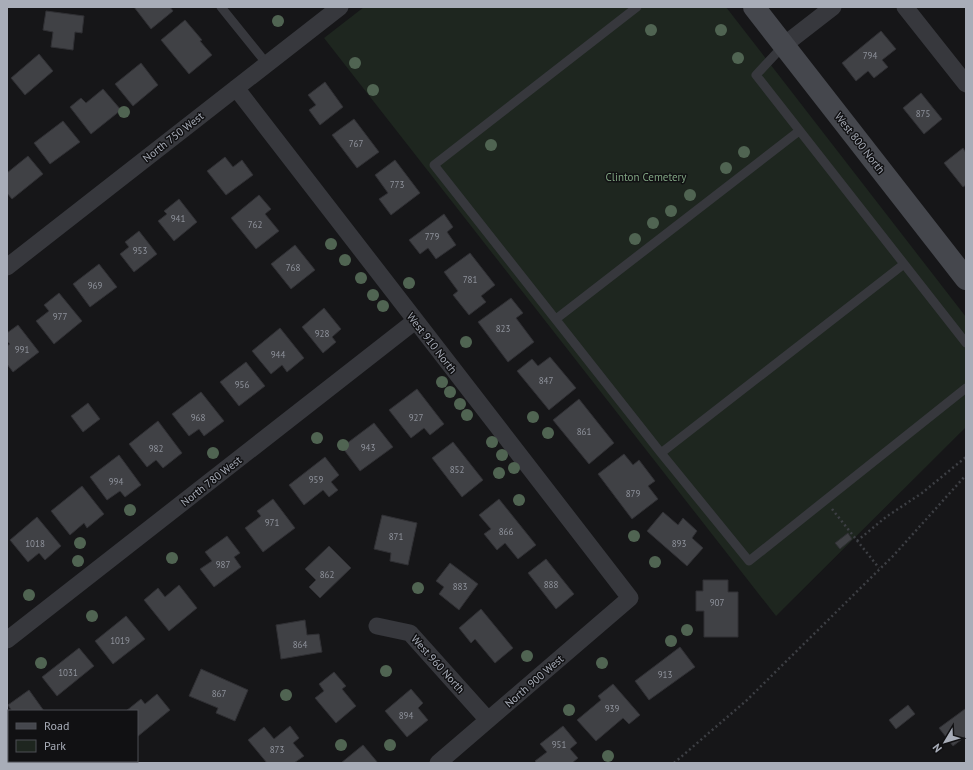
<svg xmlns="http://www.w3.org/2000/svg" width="973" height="770" font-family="'PT Sans',sans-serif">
	<rect width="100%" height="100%" fill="#161618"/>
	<path fill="#1e261f" d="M364,7H726L966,317V427L776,616L324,38Z"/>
	<path fill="#404145" stroke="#303034" d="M134,7H170L173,11L151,29Z
		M46,11L84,16L82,33L75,32L73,50L51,47L53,32L43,30Z
		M185,20L202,40L200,41L212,55L189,74L161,40Z
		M881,31L896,49L882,60L888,67L874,78L868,71L856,81L842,63Z
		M39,54L53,71L25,95L11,78Z
		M141,63L158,85L133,106L115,84Z
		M325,82L343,107L320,125L309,110L316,105L308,95Z
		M103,89L121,110L91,134L70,107L81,98L86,103Z
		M921,93L942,119L924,134L903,108Z
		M354,119L379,152L357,168L332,135Z
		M63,121L80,142L50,164L34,143Z
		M963,148L966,153V185L963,187L944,163Z
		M28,156L43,174L12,199L7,193V173Z
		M225,157L233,167L242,160L253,175L226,195L207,171Z
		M395,160L420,193L391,215L379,199L388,193L375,175Z
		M259,195L271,209L265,214L279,231L256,249L231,218Z
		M179,199L197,222L174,241L158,221L167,214L164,211Z
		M444,214L453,227L447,232L456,245L436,259L428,248L420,254L409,240Z
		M139,231L157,254L134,272L120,254L129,247L125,242Z
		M295,245L315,270L291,289L271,264Z
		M470,253L495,285L481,296L486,302L469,315L453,295L458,291L444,272Z
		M99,264L117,287L90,307L73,284Z
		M59,293L82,321L54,344L36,321L49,311L44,305Z
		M511,298L523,313L516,318L534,342L508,362L478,322Z
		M324,308L341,329L332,337L336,342L323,353L302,327Z
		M18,325L39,352L13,372L7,364V346L10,344L7,341V333Z
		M280,328L304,358L287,372L282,365L271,374L252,351Z
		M550,357L576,388L549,410L517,371L532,359L538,366Z
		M246,362L265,386L239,406L220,382Z
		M417,389L444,424L430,435L424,428L411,438L389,410Z
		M201,392L224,421L204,436L199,429L189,436L172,414Z
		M579,399L614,443L589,464L553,420Z
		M88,403L100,419L83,432L71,416Z
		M158,421L182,453L163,468L156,460L147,467L129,444Z
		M374,423L393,447L360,471L342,447Z
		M453,442L483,480L462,497L432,458Z
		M624,454L633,465L639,460L655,481L648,486L658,499L632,519L598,474Z
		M119,455L141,485L125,497L120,491L107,500L90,477Z
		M325,457L339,475L331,482L338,490L329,497L323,490L304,505L289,485Z
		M82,486L104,514L87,528L84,523L70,535L51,511Z
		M273,499L295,528L263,552L245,528L261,516L257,511Z
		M499,499L536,545L518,559L505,543L497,550L484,534L491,529L479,515Z
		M663,512L678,525L683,518L697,531L692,538L703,548L687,566L647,531Z
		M382,515L417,523L408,565L390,561L391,553L374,549Z
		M37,517L61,546L45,560L39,553L28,562L10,540Z
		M848,533L852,539L840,549L835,543Z
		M227,536L240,553L234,557L241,567L214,587L200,569L212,561L205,552Z
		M329,546L351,568L320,598L309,587L316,580L305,569Z
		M546,559L574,594L556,609L528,573Z
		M450,563L478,584L459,610L439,594L444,587L436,581Z
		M703,580H728V592H738V637H704V611H696V591H703Z
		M179,585L197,608L169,631L144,600L158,588L165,597Z
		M481,609L513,648L495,663L475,639L471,643L459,628Z
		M126,616L145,639L113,664L95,641Z
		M305,620L307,635L319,634L322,652L281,659L276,625Z
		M680,647L695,667L649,700L635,681Z
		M79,648L94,666L57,696L42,677Z
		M201,669L248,690L235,721L216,713L218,708L189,696Z
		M334,672L346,686L342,689L356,706L336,723L315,698L324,691L319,684Z
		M613,684L640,715L629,724L623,718L596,741L577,720L601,700L598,696Z
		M411,689L423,703L418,708L428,720L407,737L385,711Z
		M29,690L44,711H12L8,705Z
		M157,694L170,710L137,737V711H126L141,699L145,704Z
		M908,705L915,714L896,729L889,720Z
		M965,709L966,710V736L953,746L939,728Z
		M290,726L299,738L293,743L304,756L294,763H267L248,740L264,727L274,739Z
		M563,726L577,743L570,749L578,758L572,763H537L535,761L547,752L540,744Z
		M363,745L378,763H341Z
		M89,761H110L111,763H89Z"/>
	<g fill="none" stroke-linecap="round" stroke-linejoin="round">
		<path stroke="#3d3f44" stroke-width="2.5" stroke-dasharray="2 3" stroke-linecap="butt" d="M832,509L879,568
			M857,541L886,517L922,493L966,457
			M674,763L747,700L894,555L966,475"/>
		<path stroke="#37383d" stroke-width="9" d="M221,7L267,64
			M637,7L434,165L661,453L749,561L966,388
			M784,45L756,75L966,343
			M556,319L799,131
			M661,453L904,264"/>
		<path stroke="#37383d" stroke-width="17" d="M905,7L966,84
			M784,45L833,7
			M236,88L630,598L438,763
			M7,267L340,7
			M377,626L410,633L488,720
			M7,640L415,321"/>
		<path stroke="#45474d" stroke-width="22" d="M754,7L966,279"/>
	</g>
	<g fill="#506452">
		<circle cx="278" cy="21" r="6"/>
		<circle cx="651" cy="30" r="6"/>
		<circle cx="721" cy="30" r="6"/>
		<circle cx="738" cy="58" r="6"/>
		<circle cx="355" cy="63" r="6"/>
		<circle cx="373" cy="90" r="6"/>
		<circle cx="124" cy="112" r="6"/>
		<circle cx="491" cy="145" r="6"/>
		<circle cx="744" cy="152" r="6"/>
		<circle cx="726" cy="168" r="6"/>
		<circle cx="690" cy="195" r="6"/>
		<circle cx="671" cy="211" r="6"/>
		<circle cx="653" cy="223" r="6"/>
		<circle cx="635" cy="239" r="6"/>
		<circle cx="331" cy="244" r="6"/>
		<circle cx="345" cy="260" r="6"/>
		<circle cx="361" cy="278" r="6"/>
		<circle cx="409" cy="283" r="6"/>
		<circle cx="373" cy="295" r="6"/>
		<circle cx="383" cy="306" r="6"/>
		<circle cx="466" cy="342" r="6"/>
		<circle cx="442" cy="382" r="6"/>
		<circle cx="450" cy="392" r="6"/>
		<circle cx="460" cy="404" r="6"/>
		<circle cx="467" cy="415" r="6"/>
		<circle cx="533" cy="417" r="6"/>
		<circle cx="548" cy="433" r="6"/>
		<circle cx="317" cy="438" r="6"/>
		<circle cx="492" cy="442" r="6"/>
		<circle cx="343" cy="445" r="6"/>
		<circle cx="213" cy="453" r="6"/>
		<circle cx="502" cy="455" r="6"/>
		<circle cx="514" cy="468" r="6"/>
		<circle cx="499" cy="473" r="6"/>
		<circle cx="519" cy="500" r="6"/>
		<circle cx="130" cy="510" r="6"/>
		<circle cx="634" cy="536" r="6"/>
		<circle cx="80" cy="543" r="6"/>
		<circle cx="172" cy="558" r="6"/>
		<circle cx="78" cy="561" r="6"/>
		<circle cx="655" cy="562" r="6"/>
		<circle cx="418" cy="588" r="6"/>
		<circle cx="29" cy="595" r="6"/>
		<circle cx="92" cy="616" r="6"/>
		<circle cx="687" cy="630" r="6"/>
		<circle cx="671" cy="641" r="6"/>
		<circle cx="527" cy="656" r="6"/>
		<circle cx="41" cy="663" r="6"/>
		<circle cx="602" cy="663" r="6"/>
		<circle cx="386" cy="671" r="6"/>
		<circle cx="286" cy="695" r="6"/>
		<circle cx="569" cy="710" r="6"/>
		<circle cx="341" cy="745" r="6"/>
		<circle cx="390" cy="745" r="6"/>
		<circle cx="608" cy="756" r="6"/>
	</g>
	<g text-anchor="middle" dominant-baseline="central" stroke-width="3" stroke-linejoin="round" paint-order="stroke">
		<g font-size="9" fill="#8e929b">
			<text x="870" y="55">794</text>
			<text x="923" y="113">875</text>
			<text x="356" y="143">767</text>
			<text x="397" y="184">773</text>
			<text x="178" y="218">941</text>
			<text x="255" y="224">762</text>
			<text x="432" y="236">779</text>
			<text x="140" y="250">953</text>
			<text x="293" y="267">768</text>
			<text x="470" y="279">781</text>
			<text x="95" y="285">969</text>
			<text x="60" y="316">977</text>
			<text x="503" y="328">823</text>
			<text x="322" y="333">928</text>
			<text x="22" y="349">991</text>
			<text x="278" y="354">944</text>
			<text x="546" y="380">847</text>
			<text x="242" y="384">956</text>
			<text x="198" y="417">968</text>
			<text x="416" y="417">927</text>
			<text x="584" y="431">861</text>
			<text x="368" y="447">943</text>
			<text x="156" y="448">982</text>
			<text x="457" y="469">852</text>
			<text x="316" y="479">959</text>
			<text x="116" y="481">994</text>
			<text x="633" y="493">879</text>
			<text x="272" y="522">971</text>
			<text x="506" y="531">866</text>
			<text x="396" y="536">871</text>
			<text x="35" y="543">1018</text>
			<text x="679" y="543">893</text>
			<text x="223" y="564">987</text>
			<text x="327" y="574">862</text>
			<text x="551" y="584">888</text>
			<text x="460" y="586">883</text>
			<text x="717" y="602">907</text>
			<text x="120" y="640">1019</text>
			<text x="300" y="644">864</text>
			<text x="68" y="672">1031</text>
			<text x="665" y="674">913</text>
			<text x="219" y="693">867</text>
			<text x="612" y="708">939</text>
			<text x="406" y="715">894</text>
			<text x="559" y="744">951</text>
			<text x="277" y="749">873</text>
		</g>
		<g font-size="11" fill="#a8adb8" stroke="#111113">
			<text transform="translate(173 137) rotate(-38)">North 750 West</text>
			<text transform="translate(860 143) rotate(52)">West 800 North</text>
			<text transform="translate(432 343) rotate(52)">West 910 North</text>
			<text transform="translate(211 481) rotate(-38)">North 780 West</text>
			<text transform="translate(438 664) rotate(48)">West 960 North</text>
			<text transform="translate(534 681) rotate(-41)">North 900 West</text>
		</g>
		<g font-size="11" fill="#7fa381" stroke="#111113">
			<text x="646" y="177">Clinton Cemetery</text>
		</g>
	</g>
	<rect width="973" height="770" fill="none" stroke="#a8adb8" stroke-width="16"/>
	<rect x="8" y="710" width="130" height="52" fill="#111113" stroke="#4d4f55"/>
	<rect x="16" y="723" width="20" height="6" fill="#45474d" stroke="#4d4f55"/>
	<text x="44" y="730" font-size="12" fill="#a8adb8">Road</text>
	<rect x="16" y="740" width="20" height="12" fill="#1e261f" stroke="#4d4f55"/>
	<text x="44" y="750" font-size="12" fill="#a8adb8">Park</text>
	<g transform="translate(945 742) rotate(232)" stroke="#111113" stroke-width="3" paint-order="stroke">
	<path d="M0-3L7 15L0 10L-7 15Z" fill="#a8adb8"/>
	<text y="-6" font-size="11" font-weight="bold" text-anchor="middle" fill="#a8adb8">N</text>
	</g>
</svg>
